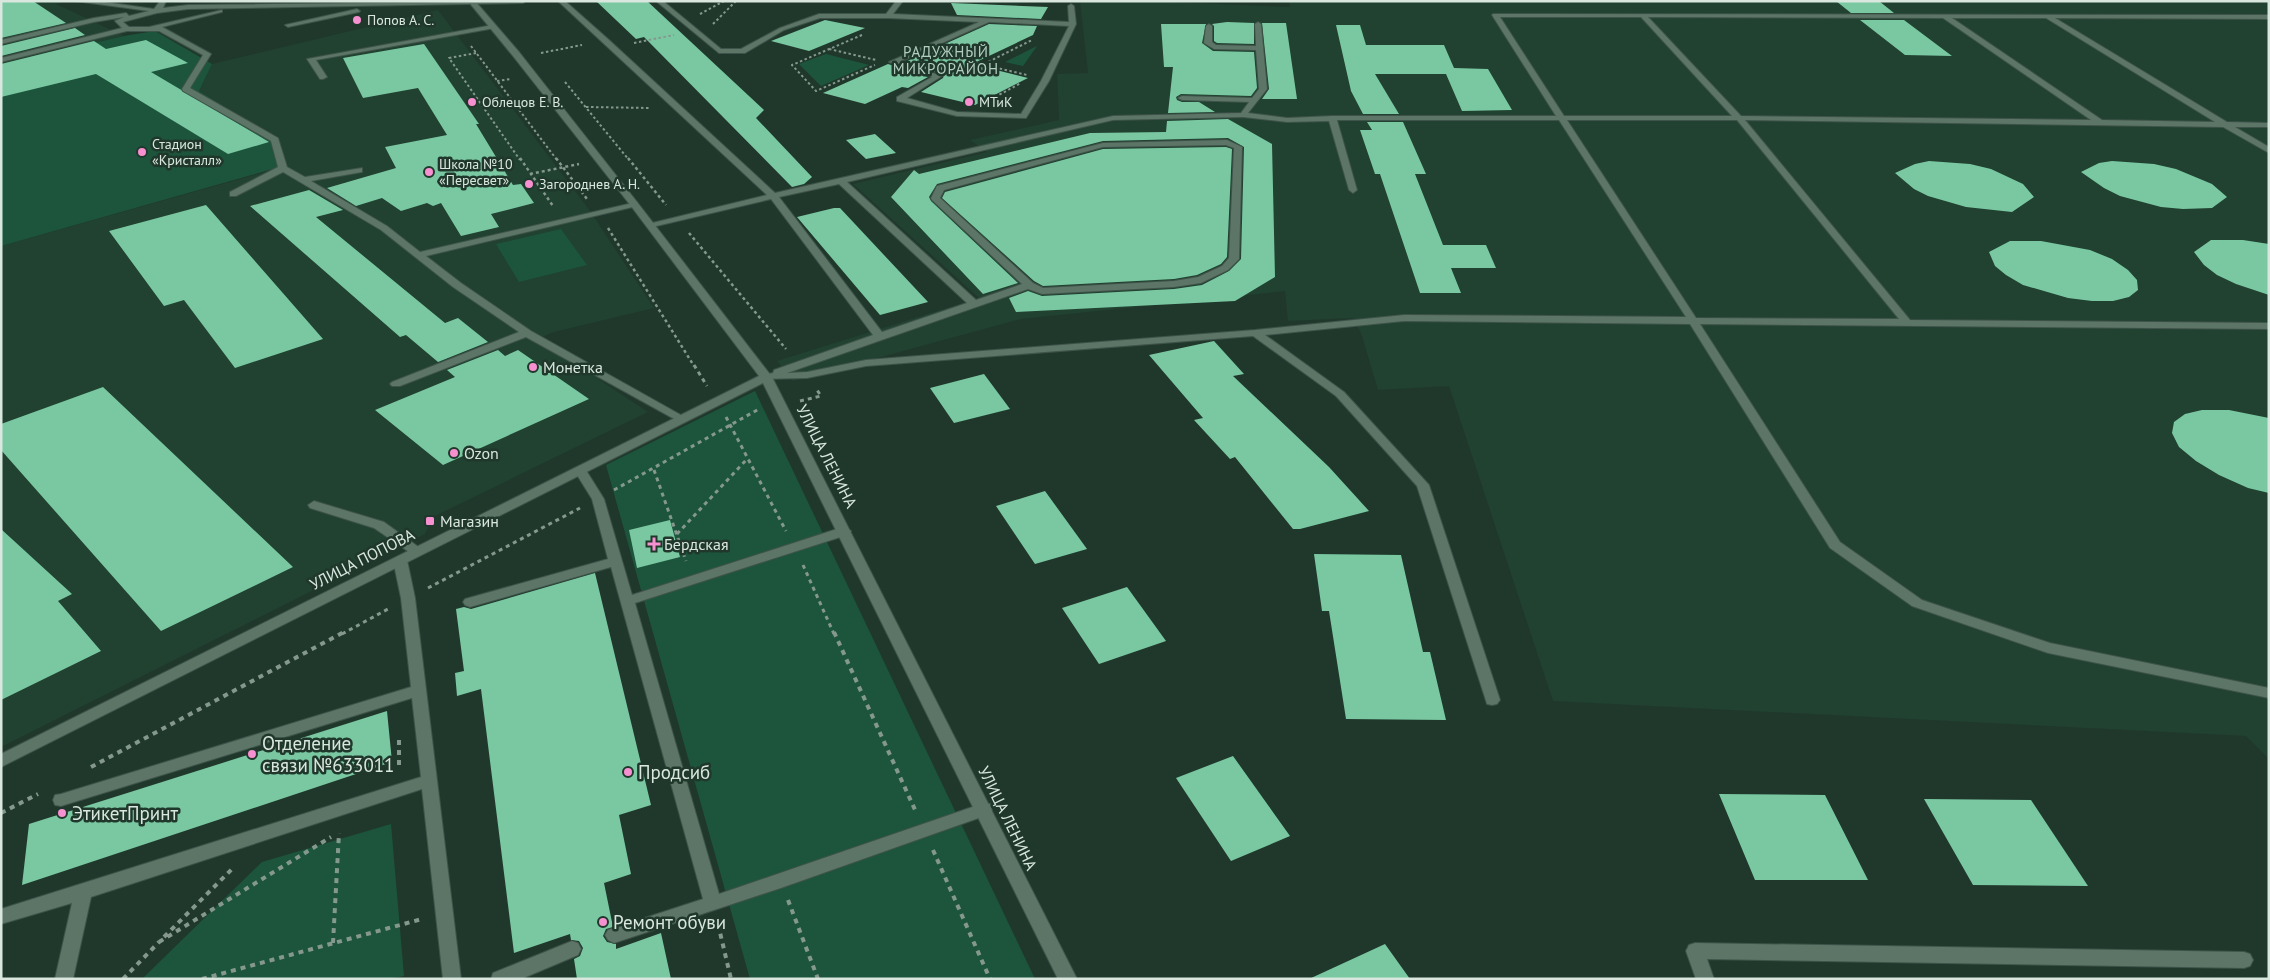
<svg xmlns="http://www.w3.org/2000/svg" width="2270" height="980" font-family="'PT Sans',sans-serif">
	<rect width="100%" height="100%" fill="#20382c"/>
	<path fill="#214131" d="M1,1H67L56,4L124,36L1,65Z
		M1080,1H1145L1290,7L1289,1H2269V759L2246,736L1553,701L1449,386L1378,390L1361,333L1353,318L1288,321L1285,291L1021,319L793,381L777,361L979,298L853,184L987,152L970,140L1059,120L1057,74L1088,73Z
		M438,10L590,211L654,308L554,332L538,339L648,412L433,517L425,534L1,747V246L286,166L278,139L199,91L212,64Z"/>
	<path fill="#1c553c" d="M155,31L212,64L199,91L278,139L287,165L1,246V65L124,36Z
		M1037,46L1023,66L1005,62Z
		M826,54L869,65L821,86L799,64Z
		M561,229L587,265L519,282L496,244Z
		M755,391L1035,979H750L606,465Z
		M391,824L404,976L388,979H142L262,862Z"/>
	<path fill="#79c8a1" d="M1,1H33L66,23L1,38Z
		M596,1H647L764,110L756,118L812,177L804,184L792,187L644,37L636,39Z
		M1836,1H1879L1894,13H1851Z
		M951,3L1048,7L1041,19L957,15Z
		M825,20L865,28L809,51L771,41Z
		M1860,20H1904L1952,56L1905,55Z
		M1227,22L1254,23V44L1217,43L1214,41V26L1212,24Z
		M1262,23H1286L1297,99H1262L1269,89Z
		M989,24L1037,26L1033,35L972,64L1028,78L975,105L921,92L943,78L944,75L905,62Z
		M1161,24H1206L1202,43L1213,51L1254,52L1257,88L1251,96L1181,94L1176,97L1177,100L1182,102H1199L1215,112L1168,113L1173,67H1164Z
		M1336,25H1360L1366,45H1444L1454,68L1488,69L1512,110L1462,111L1446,74H1375L1399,114H1363L1351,91Z
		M75,28L85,35L1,56V46Z
		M146,40L188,63L151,72L269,142L228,154L96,74L1,97V64L94,41L106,49Z
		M424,44L479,124H476L513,185L521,184L534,203L491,214L499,227L461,236L441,203L433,206L427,203L401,211L382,198L356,206L327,188L396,168L385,147L447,135L418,88L363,98L343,58Z
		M888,64L928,77L908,88L902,87L865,104L823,93Z
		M1228,119L1272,144L1275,277L1235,301L1016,312L1009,298L1028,291L1042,296L1174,289L1202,285L1229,271L1241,259L1244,147L1228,138L1103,141L937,184L929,197L931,201L1018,283L983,294L891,197L914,170L919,174L1090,133L1166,132L1167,121Z
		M1367,122H1403L1426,174H1415L1443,245H1486L1496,268H1451L1461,293H1420L1380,174H1375L1360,130H1372Z
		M875,134L896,153L866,159L846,140Z
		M1226,147L1232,149L1227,257L1221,264L1197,275L1174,279L1043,286L1034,281L942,198L945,192L1103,149Z
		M1929,161L1970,164L1991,169L2023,184L2034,197L2012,212L1966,207L1928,196L1914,189L1895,173L1915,164Z
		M2112,161L2154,164L2176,169L2212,184L2227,197L2212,208L2183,209L2161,207L2120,196L2104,188L2081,172L2099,163Z
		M309,190L343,210L316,217L445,323L458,318L488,342L438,362L406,335L400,337L250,206Z
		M206,205L323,339L235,368L184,300L164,306L109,231Z
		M834,208H840L928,302L880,315L797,217Z
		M2211,240H2243L2269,244V295L2236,284L2217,275L2204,265L2194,252Z
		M2010,241H2041L2090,250L2112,259L2128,270L2137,280L2138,290L2129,297L2113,301H2092L2068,298L2023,285L2006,275L1995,266L1989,252Z
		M1214,341L1244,374L1233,376L1329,467L1369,511L1300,529H1293L1235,457L1230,459L1194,420L1203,418L1149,355Z
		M498,350L505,356L518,350L589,399L443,465L375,410L455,377L447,370Z
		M984,374L1010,409L954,423L930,388Z
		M103,387L293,567L161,631L1,450V424Z
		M2202,410H2229L2269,418V493L2248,488L2219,475L2196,461L2179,447L2172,433L2174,422L2185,414Z
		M1045,491L1087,549L1035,564L996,506Z
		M670,520L680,557L637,568L629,530Z
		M1,529L72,594L58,601L101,651L1,700Z
		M1314,554L1401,555L1423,652H1430L1446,720L1346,719L1329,611H1322Z
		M595,573L651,805L619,815L631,874L604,883L613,927L606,929L603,936L607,942L616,944V949L661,933L671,979H577L574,959L580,956L583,948L579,941L571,940L570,934L514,953L481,689L457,696L455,673L464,671L456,609L464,607L471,609Z
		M1127,587L1166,641L1099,664L1062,608Z
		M387,711L392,762L22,885L29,824Z
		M1233,756L1290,836L1231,861L1176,778Z
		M1719,794L1825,795L1868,880H1755Z
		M1924,799L2031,800L2088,886L1973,885Z
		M1385,944L1410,979H1309Z"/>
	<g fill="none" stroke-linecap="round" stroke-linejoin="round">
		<defs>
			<path id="service" d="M75,1H98L154,9L160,1H166L163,8L188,5L526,1L523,3L188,9L157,13L123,22L129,27H149L222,10V12L162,27L211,54L190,88L278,138L287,167L305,177L362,168V172L311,181L387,226L420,252L637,202V206L426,256L461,283L531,331L688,419L682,422L678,421L526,337L400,386H392L390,384L392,382L519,332L453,287L381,230L283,172L236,196H230V192L278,167L271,141L183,91L182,89L203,55L159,31H127L1,62V58L122,28L115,21L124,17L94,22L1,44V40L94,18L126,13L129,16L149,11Z
				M558,1H565L609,40L775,193L1113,116L1241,113L1249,102L1182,100L1178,98L1182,96L1252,98L1259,89L1256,50L1214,49L1204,43L1206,26L1209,24L1212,26V42L1216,45L1256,46L1255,24L1258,22L1261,24L1267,89L1248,113L1287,118L1332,116H1556L1492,15L1493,14L2269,15V19L2055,18L2227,122L2269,123V127H2235L2269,147V153L2223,127L1745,120L1910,320L2269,323V329L1700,324L1840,542L1922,600L2050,643L2269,688V698L2048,653L1912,606L1830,548L1690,324L1404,321L1265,335L1344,392L1429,485L1500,700L1497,704L1492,705L1487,704L1417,486L1336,396L1253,336L866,366L807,378L762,379L760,377L762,375L773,373L774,370L873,335L771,199L648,228V224L767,195ZM1500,17H1641L1732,116H1564ZM1648,17L1943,18L2091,120L1741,116ZM1952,18H2046L2215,122L2102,120ZM1243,117L1287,122L1329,121L1349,190L1353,193L1357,190L1337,120H1559L1686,317L1404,315L1255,330L866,360L807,372L787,373L1028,289L1042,294L1174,287L1201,283L1228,270L1239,259L1242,147L1227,140L1103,143L937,186L931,198L932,200L1022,284L976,300L847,182L1113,120ZM1567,120H1737L1899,319L1696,318ZM1226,145L1234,148L1229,258L1222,266L1198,277L1174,281L1043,288L1033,283L940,198L944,190L1103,147ZM839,184L967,303L882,332L779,197Z
				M656,1H663L721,49H741L780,28L819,14H886L896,1H903L893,14L1069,22L1068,6L1071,4L1074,6L1076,24L1049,81L1026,118L957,116L897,101V97L932,77L889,62L979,22L888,18H820L784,30L745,53H719ZM989,22L1069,26L1041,81L1021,114L957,112L907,98L942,76L900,62Z
				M357,9L360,11L359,12L288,27L285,25Z
				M493,25L496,27L495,28L316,60L327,77L323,79H320L307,59Z
				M580,466L584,467L604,499L632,595L840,528L845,527L851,531L850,534L635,603L719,894L984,803L990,804L992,809L990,814L781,888L614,943L608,940L605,935L608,930L703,899L611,567L470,607L465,605L463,602L465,599L608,559L592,499L574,470Z
				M314,501L384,522L424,551L417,555L412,554L374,528L310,508L308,505Z
				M400,556L407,560L415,598L461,979H443L422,789L91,897L73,979H55L72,903L1,924V909L421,777L412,698L61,806L55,805L53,800L55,795L61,794L411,687L401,598L393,560Z
				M572,941L578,943L581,949L578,955L521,979H491L493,973Z
				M1695,943L2244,952L2250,954L2253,960L2250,966L2244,968L1707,959L1714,979H1696L1686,951L1689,945Z"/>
			<path id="tertiary" d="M468,1H475L519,52L637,202L772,377L1077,979H1058L763,383L1,767V754L759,376L631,206L513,56Z"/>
		</defs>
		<use href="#service" stroke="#3e5349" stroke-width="2"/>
		<use href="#tertiary" stroke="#3e5349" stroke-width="2"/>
		<path stroke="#85988e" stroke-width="2" stroke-dasharray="2.5 2.5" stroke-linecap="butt" d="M700,14L724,1
			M713,24L736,1
			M862,35L792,65L816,91L875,65
			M634,43L674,35
			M471,46L557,160
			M829,49L876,60
			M476,53L449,58L520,160
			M541,53L582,45
			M951,57L1027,75
			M984,64L1032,40
			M497,81L511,79
			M565,82L629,160
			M995,97L1021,83
			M586,107L651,108"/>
		<path stroke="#85988e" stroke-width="2.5" stroke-dasharray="3 3" stroke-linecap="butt" d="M520,158L553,206
			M556,158L587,199
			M628,158L666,205
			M530,174L579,164
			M608,228L694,366
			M689,233L786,349"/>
		<path stroke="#85988e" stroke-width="3" stroke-dasharray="4 4" stroke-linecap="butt" d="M694,365L707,386
			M800,401L821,396L817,390
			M726,417L786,531
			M654,470L686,561
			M614,490L759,409
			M677,534L748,458
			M803,565L834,634
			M428,588L580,508
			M342,634L388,609"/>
		<path stroke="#85988e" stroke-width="4" stroke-dasharray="5 5" stroke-linecap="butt" d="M834,632L916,812
			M399,740V769
			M91,767L344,632
			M1,813L38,794
			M933,850L990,979
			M788,900L818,979
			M718,924L731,979
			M164,937L232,869
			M159,942L331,837
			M333,943L339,833
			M123,979L159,942
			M202,979L422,919"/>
		<use href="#service" fill="#5c7567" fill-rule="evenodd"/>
		<use href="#tertiary" fill="#5c7567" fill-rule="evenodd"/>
	</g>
	<g fill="#f690d0" stroke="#20382c" stroke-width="2">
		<circle cx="357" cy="20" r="5"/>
		<circle cx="472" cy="102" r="5"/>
		<circle cx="969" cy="102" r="5"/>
		<circle cx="142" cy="152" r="5"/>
		<circle cx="429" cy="172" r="5"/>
		<circle cx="529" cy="184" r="5"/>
		<circle cx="533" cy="367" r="5"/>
		<circle cx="454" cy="453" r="5"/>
		<rect x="425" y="516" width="10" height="10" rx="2.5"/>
		<path d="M651.5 536.5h5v5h5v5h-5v5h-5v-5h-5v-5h5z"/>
		<circle cx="252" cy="754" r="5"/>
		<circle cx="628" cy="772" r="5"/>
		<circle cx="62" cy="813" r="5"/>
		<circle cx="603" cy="922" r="5"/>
	</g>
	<g text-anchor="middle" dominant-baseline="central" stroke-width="5" stroke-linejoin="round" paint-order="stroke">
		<g font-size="14" fill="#d9e7df" stroke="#20382c" text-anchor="start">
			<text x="367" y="20">Попов А. С.</text>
			<text x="482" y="102">Облецов Е. В.</text>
			<text x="979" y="102">МТиК</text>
			<text x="152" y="144">Стадион<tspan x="152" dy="16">«Кристалл»</tspan></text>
			<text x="439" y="164">Школа №10<tspan x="439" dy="16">«Пересвет»</tspan></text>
			<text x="539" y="184">Загороднев А. Н.</text>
		</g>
		<g font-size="15" letter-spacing="1" fill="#b2cebf" stroke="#20382c">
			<text x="946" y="51">РАДУЖНЫЙ<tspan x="946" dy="17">МИКРОРАЙОН</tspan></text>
		</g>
		<g font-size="16" fill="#d9e7df" stroke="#20382c" text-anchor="start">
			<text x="543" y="367">Монетка</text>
			<text x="464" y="453">Ozon</text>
			<text x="440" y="521">Магазин</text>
			<text x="664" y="544">Бердская</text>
		</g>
		<g font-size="16" fill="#d9e7df" stroke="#20382c">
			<text transform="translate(827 456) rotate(63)">УЛИЦА ЛЕНИНА</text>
			<text transform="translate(362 559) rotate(-27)">УЛИЦА ПОПОВА</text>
			<text transform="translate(1008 818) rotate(64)">УЛИЦА ЛЕНИНА</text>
		</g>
		<g font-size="19" fill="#d9e7df" stroke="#20382c" text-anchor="start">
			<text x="262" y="743">Отделение<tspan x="262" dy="22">связи №633011</tspan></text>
			<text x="638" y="772">Продсиб</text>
			<text x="72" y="813">ЭтикетПринт</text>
			<text x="613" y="922">Ремонт обуви</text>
		</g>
	</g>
	<rect width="2270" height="980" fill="none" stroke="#d9e7df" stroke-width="5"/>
</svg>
